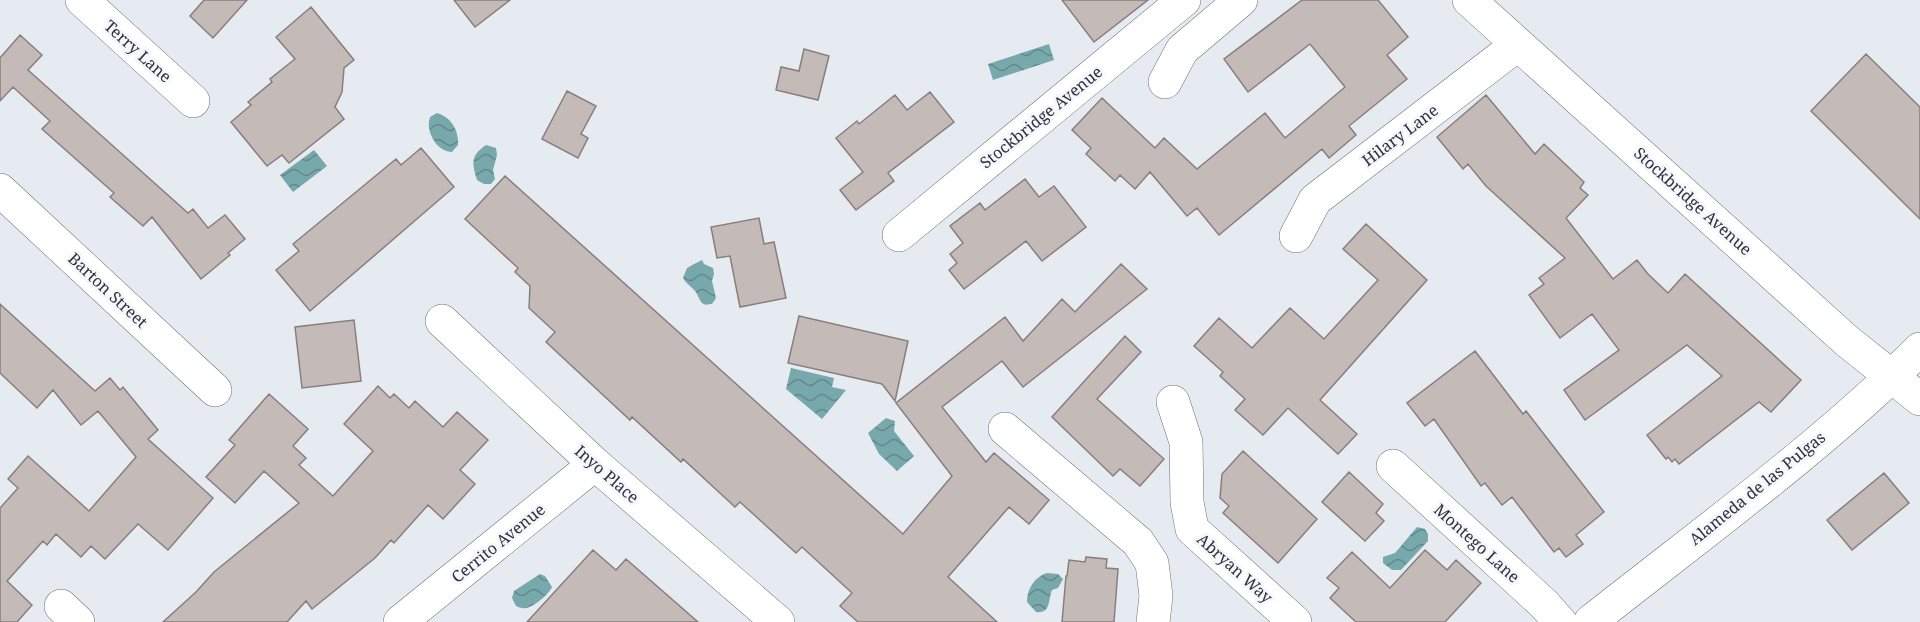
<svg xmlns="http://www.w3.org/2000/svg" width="1920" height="622" font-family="'Noto Serif',serif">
	<defs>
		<pattern id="water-waves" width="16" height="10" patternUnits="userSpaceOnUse" patternTransform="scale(1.5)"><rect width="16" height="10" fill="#76a8ac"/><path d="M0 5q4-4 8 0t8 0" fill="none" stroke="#61898d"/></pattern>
	</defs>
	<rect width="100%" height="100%" fill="#e6ebf2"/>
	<path fill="url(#water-waves)" d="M1049,44L1054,60L993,80L988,64Z
		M437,113C451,117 459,130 458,145L452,152C436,152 425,130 430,117Z
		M486,145L496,148L497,155L493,170L495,179L491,184H484L477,180C472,163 470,156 486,145Z
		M314,150L327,166L293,192L280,175Z
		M702,260L704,264L713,268L714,274L712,281L716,298L712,304C708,304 706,306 702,303C700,301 698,296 697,294C693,287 687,285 683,278L687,268Z
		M791,368L834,378L832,387L846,390L822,419L786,389Z
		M886,418L895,421L894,431L914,456L897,471L879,454L868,433Z
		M1417,527L1425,529L1428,534V541L1401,570H1392L1383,563V557L1395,553Z
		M1047,573L1058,574L1063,579L1058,588L1052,590C1048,600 1051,614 1036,612L1027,602C1027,589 1034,577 1047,573Z
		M540,574L545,576L552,587C549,594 534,607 526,608C522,609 519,607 516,606L512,598L514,591Z"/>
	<path fill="#c4bbb8" stroke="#887f7c" stroke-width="1.5" d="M204,0H247L213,38L190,16Z
		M454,0H510L475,27Z
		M1062,0H1148L1094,42Z
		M1302,0H1378L1408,37L1387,55L1407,79L1349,126L1356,135L1329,158L1322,149L1219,235L1197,208L1187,216L1150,172L1135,189L1120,175L1115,181L1086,154L1091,148L1072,130L1102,98L1155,148L1164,138L1197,169L1265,113L1285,138L1345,87L1310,44L1248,92L1224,59Z
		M311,7L354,60L344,68L342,92L335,107L344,119L289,163L282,155L267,166L231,122L251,105L248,102L272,82L270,79L295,59L276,37Z
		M20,35L42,55L28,70L188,213L193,209L208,228L225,215L245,239L228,253L230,255L201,279L152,217L143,226L110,197L114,193L42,129L50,121L13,87L0,101V58Z
		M804,49L829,56L818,100L776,90L781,67L799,71Z
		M1866,54L1920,107V219L1811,111Z
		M567,91L596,106L581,134L588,138L578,158L542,139Z
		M930,92L954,122L888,173L894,181L856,210L840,190L863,172L836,138L857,121L859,124L895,95L907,110Z
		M1486,95L1535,154L1544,144L1584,182L1580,188L1588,195L1566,218L1613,279L1637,260L1648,274L1668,293L1685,274L1801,380L1771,412L1759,402L1679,464L1675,459L1672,462L1668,457L1666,459L1647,435L1722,376L1687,345L1585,420L1564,390L1619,350L1592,314L1560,338L1529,295L1544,284L1539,278L1565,258L1486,186L1468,164L1463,169L1437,137Z
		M421,148L454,187L310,311L276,270L299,251L293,244L396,159L401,165Z
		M505,176L903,534L952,476L896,403L1005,317L1023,341L1062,299L1075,312L1121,264L1147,289L1023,387L1002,361L942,407L986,462L994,453L1049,500L1029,524L1009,507L948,577L997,622H858L840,606L852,593L802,547L796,553L740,502L735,507L683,459L681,462L632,417L630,420L546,342L555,332L529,308L530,286L515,272L518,268L465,219Z
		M1025,179L1039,197L1054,186L1086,227L1042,261L1026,241L964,289L949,270L957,263L950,254L963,243L950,226L980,203L985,210Z
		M759,218L764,244L774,242L786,298L740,307L730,256L717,258L711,227Z
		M1366,224L1427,280L1320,400L1357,434L1338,454L1288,408L1263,435L1235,410L1245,399L1220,376L1223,372L1194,346L1219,318L1252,348L1290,308L1324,339L1378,280L1343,249Z
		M0,304L95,391L110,378L120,390L123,387L158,430L148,439L213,498L168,550L138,524L105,559L91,546L81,557L56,534L47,545L43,541L7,581L32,605L17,622H0V508L18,488L8,479L28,456L89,511L136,457L98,411L81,425L53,390L37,408L0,373Z
		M799,316L908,341L895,401L882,384L788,363Z
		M354,320L361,381L302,388L295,327Z
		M1125,336L1141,352L1097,399L1164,459L1140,486L1120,469L1113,476L1052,417Z
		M1475,351L1523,414L1526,411L1604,512L1576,535L1583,544L1566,557L1559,548L1554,552L1512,497L1502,505L1485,483L1481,486L1434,419L1425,426L1407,403Z
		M378,386L390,398L394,394L409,408L415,401L443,427L457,412L488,440L460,470L475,484L443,519L428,505L394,543L391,540L375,558L312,609L306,601L287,622H163L196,592L214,572L299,503L264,471L235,503L206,477L235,445L229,440L269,394L308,429L293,446L306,458L299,465L333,496L373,451L344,424Z
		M1243,451L1317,519L1278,563L1223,513L1229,506L1220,498L1222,474Z
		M1349,472L1383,504L1376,513L1384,521L1365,541L1322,502Z
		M1884,473L1909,503L1852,550L1827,520Z
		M593,550L616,570L626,559L698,622H527Z
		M1425,550L1447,570L1456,560L1481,583L1445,622H1356L1330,598L1339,588L1327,578L1352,552L1390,588Z
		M1086,557L1107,559L1106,568L1118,569L1114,622H1062L1066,576H1067L1069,560L1085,562Z"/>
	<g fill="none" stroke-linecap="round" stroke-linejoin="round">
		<defs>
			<path id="minor" d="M82,0L193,101
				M1469,0L1847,341L1920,399
				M1165,82L1182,50L1241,0
				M0,190L215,390
				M899,235L1184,0
				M1296,236L1315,200L1517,45
				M442,321L595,464L778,622
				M1173,402L1186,442L1187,502L1192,529L1295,622
				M1005,429L1138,542L1152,563L1156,596L1153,622
				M1393,466L1544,604L1560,622
				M61,606L78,622
				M400,622L595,464"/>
			<path id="major" d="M1590,622C1701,534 1819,449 1920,349"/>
		</defs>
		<use href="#minor" stroke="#6c7177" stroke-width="34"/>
		<use href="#major" stroke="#6c7177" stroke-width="34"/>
		<use href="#minor" stroke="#fff" stroke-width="33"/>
		<use href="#major" stroke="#fff" stroke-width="33"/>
	</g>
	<g text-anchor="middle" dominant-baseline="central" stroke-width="6" stroke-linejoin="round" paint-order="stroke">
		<g font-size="16" fill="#2f3134" stroke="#f4f8fe">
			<text transform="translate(138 51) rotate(42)">Terry Lane</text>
			<text transform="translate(1041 117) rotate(-39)">Stockbridge Avenue</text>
			<text transform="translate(1400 135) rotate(-37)">Hilary Lane</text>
			<text transform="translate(1693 201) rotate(42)">Stockbridge Avenue</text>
			<text transform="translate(108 290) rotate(43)">Barton Street</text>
			<text transform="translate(607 474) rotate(41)">Inyo Place</text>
			<text transform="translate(1757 488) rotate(-39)">Alameda de las Pulgas</text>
			<text transform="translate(498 543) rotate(-39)">Cerrito Avenue</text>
			<text transform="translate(1477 543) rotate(42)">Montego Lane</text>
			<text transform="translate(1235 568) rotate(42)">Abryan Way</text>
		</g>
	</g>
</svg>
